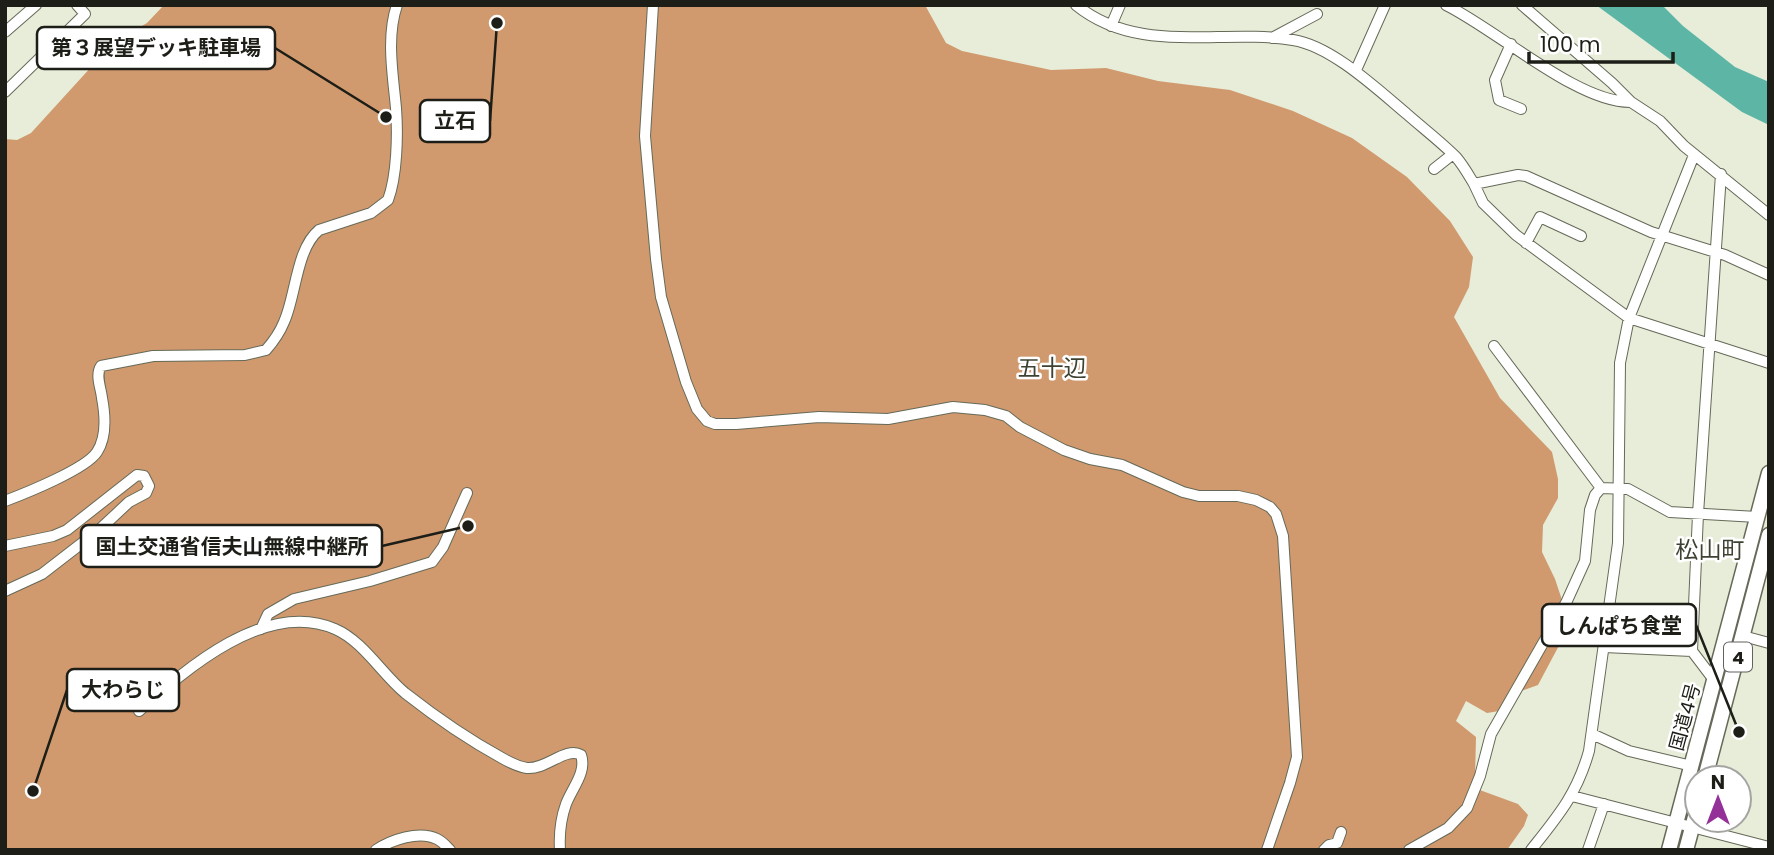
<svg xmlns="http://www.w3.org/2000/svg" width="1774" height="855" font-family="Poppins,'Noto Sans JP',sans-serif">
	<rect width="100%" height="100%" fill="#e7edd8"/>
	<path fill="#d1996e" d="M164,5H925L946,43L962,51L1051,70L1106,68L1158,81L1230,90L1293,111L1352,138L1407,177L1450,221L1473,257L1469,287L1454,317L1500,398L1552,452L1558,479V498L1543,525L1542,552L1555,579L1566,612L1563,638L1538,685L1510,695L1499,711L1487,713L1466,701L1456,721L1476,737L1475,778L1477,789L1518,804L1528,815L1524,826L1507,850H5V139L17,140L31,133L113,43L147,23Z"/>
	<path fill="#5db5a6" d="M1596,5H1662L1683,26L1735,67L1769,82V125L1742,112Z"/>
	<g fill="none" stroke-linecap="round" stroke-linejoin="round">
		<defs>
			<path id="minor" d="M653,5L645,136L656,259L661,297L686,382L697,409L707,421L715,424H736L819,417L888,419L953,407L985,410L1006,416L1020,427L1064,450L1090,459L1122,465L1183,492L1199,496H1238L1256,500L1270,507L1276,514L1283,536L1297,757L1290,783L1267,850
				M1076,5C1139,56 1219,28 1293,40C1332,46 1378,90 1408,115C1424,129 1441,142 1456,157C1463,165 1468,174 1474,184L1518,175L1526,176L1651,232L1725,255L1769,275
				M1446,5C1497,30 1578,103 1631,102
				M1522,5L1612,83L1631,102L1660,121L1684,146L1769,215
				M1111,26L1120,5
				M5,32L36,5
				M1272,38L1317,14
				M1511,44L1495,80L1499,100L1521,109
				M1356,70L1385,5
				M5,92L85,14L77,5
				M1434,169L1453,154
				M1474,184L1483,203L1516,235L1629,318L1769,363
				M1526,243L1540,217L1581,236
				M1494,346L1601,488
				M5,501C26,493 86,469 97,452C107,437 105,414 102,398C101,388 95,375 101,366L153,356L245,355L266,350C273,342 280,332 284,322C296,296 296,249 319,230L371,213L388,200C397,176 398,135 396,108C393,75 386,37 397,5
				M5,546L53,536L67,530L137,475L144,476L149,486L146,493L129,502L99,530L42,574L5,591
				M261,629L268,614L294,599L370,581L432,562L443,547L467,493
				M1743,636L1769,643
				M1604,647L1692,651
				M1714,680L1692,651L1698,514L1721,174
				M139,711C186,669 266,599 335,629C363,641 382,674 405,693C433,715 471,741 502,758C509,762 519,767 527,768C546,770 566,746 581,755C587,772 572,788 566,804C561,818 559,834 560,850
				M1592,734L1629,751L1692,766
				M1572,796L1769,847
				M376,850C391,840 419,830 437,839C442,841 447,847 450,850
				M1324,850L1329,845L1337,843L1341,832
				M1409,850L1448,828L1467,808L1480,776L1491,734L1566,603L1585,561L1590,510L1595,495L1601,488L1628,489L1670,512L1757,517
				M1531,850C1558,816 1577,794 1589,751L1618,543L1620,363L1629,318L1694,155
				M1588,850L1604,804"/>
			<path id="highway" d="M1705,778L1769,535
				M1669,850L1769,473
				M1686,850L1697,809"/>
		</defs>
		<use href="#minor" stroke="#656a58" stroke-width="12"/>
		<use href="#highway" stroke="#656a58" stroke-width="17"/>
		<use href="#minor" stroke="#fff" stroke-width="10"/>
		<use href="#highway" stroke="#fff" stroke-width="14"/>
	</g>
	<g text-anchor="middle" dominant-baseline="central" stroke-width="5" stroke-linejoin="round" paint-order="stroke">
		<rect fill="#fff" stroke="#60625d" stroke-width="2" x="1724" y="642.5" width="28" height="29" rx="5"/>
		<g font-size="18" font-weight="bold" fill="#1c1e17">
			<text x="1738" y="657">4</text>
		</g>
		<g font-size="19" fill="#1c1e17" stroke="#fff">
			<text transform="translate(1685 717) rotate(-75)">国道4号</text>
		</g>
		<g font-size="23" fill="#3e4232" stroke="#fff">
			<text x="1052" y="368">五十辺</text>
			<text x="1710" y="550">松山町</text>
		</g>
	</g>
	<path fill="none" stroke="#1c1e17" stroke-width="2.5" d="M386 117L275 48M497 23L490 121M468 526L382 546M1739 732L1696 625M33 791L67 690"/>
	<g fill="#1c1e17" stroke="#fff" stroke-width="2.5">
		<circle cx="386" cy="117" r="7"/>
		<circle cx="497" cy="23" r="7"/>
		<circle cx="468" cy="526" r="7"/>
		<circle cx="1739" cy="732" r="7"/>
		<circle cx="33" cy="791" r="7"/>
	</g>
	<g fill="#fff" stroke="#1c1e17" stroke-width="2.5">
		<rect x="37" y="27" width="238" height="42" rx="7"/>
		<rect x="420" y="100" width="70" height="42" rx="7"/>
		<rect x="81" y="525" width="301" height="42" rx="7"/>
		<rect x="1542" y="604" width="154" height="42" rx="7"/>
		<rect x="67" y="669" width="112" height="42" rx="7"/>
	</g>
	<g font-size="21" text-anchor="middle" font-weight="bold" fill="#1c1e17">
		<text x="156" y="55">第３展望デッキ駐車場</text>
		<text x="455" y="128">立石</text>
		<text x="232" y="554">国土交通省信夫山無線中継所</text>
		<text x="1619" y="633">しんぱち食堂</text>
		<text x="123" y="697">大わらじ</text>
	</g>
	<rect width="1774" height="855" fill="none" stroke="#1c1e17" stroke-width="14"/>
	<g transform="translate(1718 799)"><circle r="33" fill="#ffffff" stroke="#a4a5a2" stroke-width="2"/>
	<path d="M0-5L12 26L0 18L-12 26Z" fill="#943198"/>
	<text y="-10" font-size="19" font-weight="bold" text-anchor="middle" fill="#1c1e17">N</text>
	</g>
	<path d="M1529 52v10h144v-10" fill="none" stroke="#1c1e17" stroke-width="3.5"/>
	<text x="1540" y="52" font-size="21" fill="#1c1e17" stroke="#ffffff" stroke-width="5" paint-order="stroke">100 m</text>
</svg>
